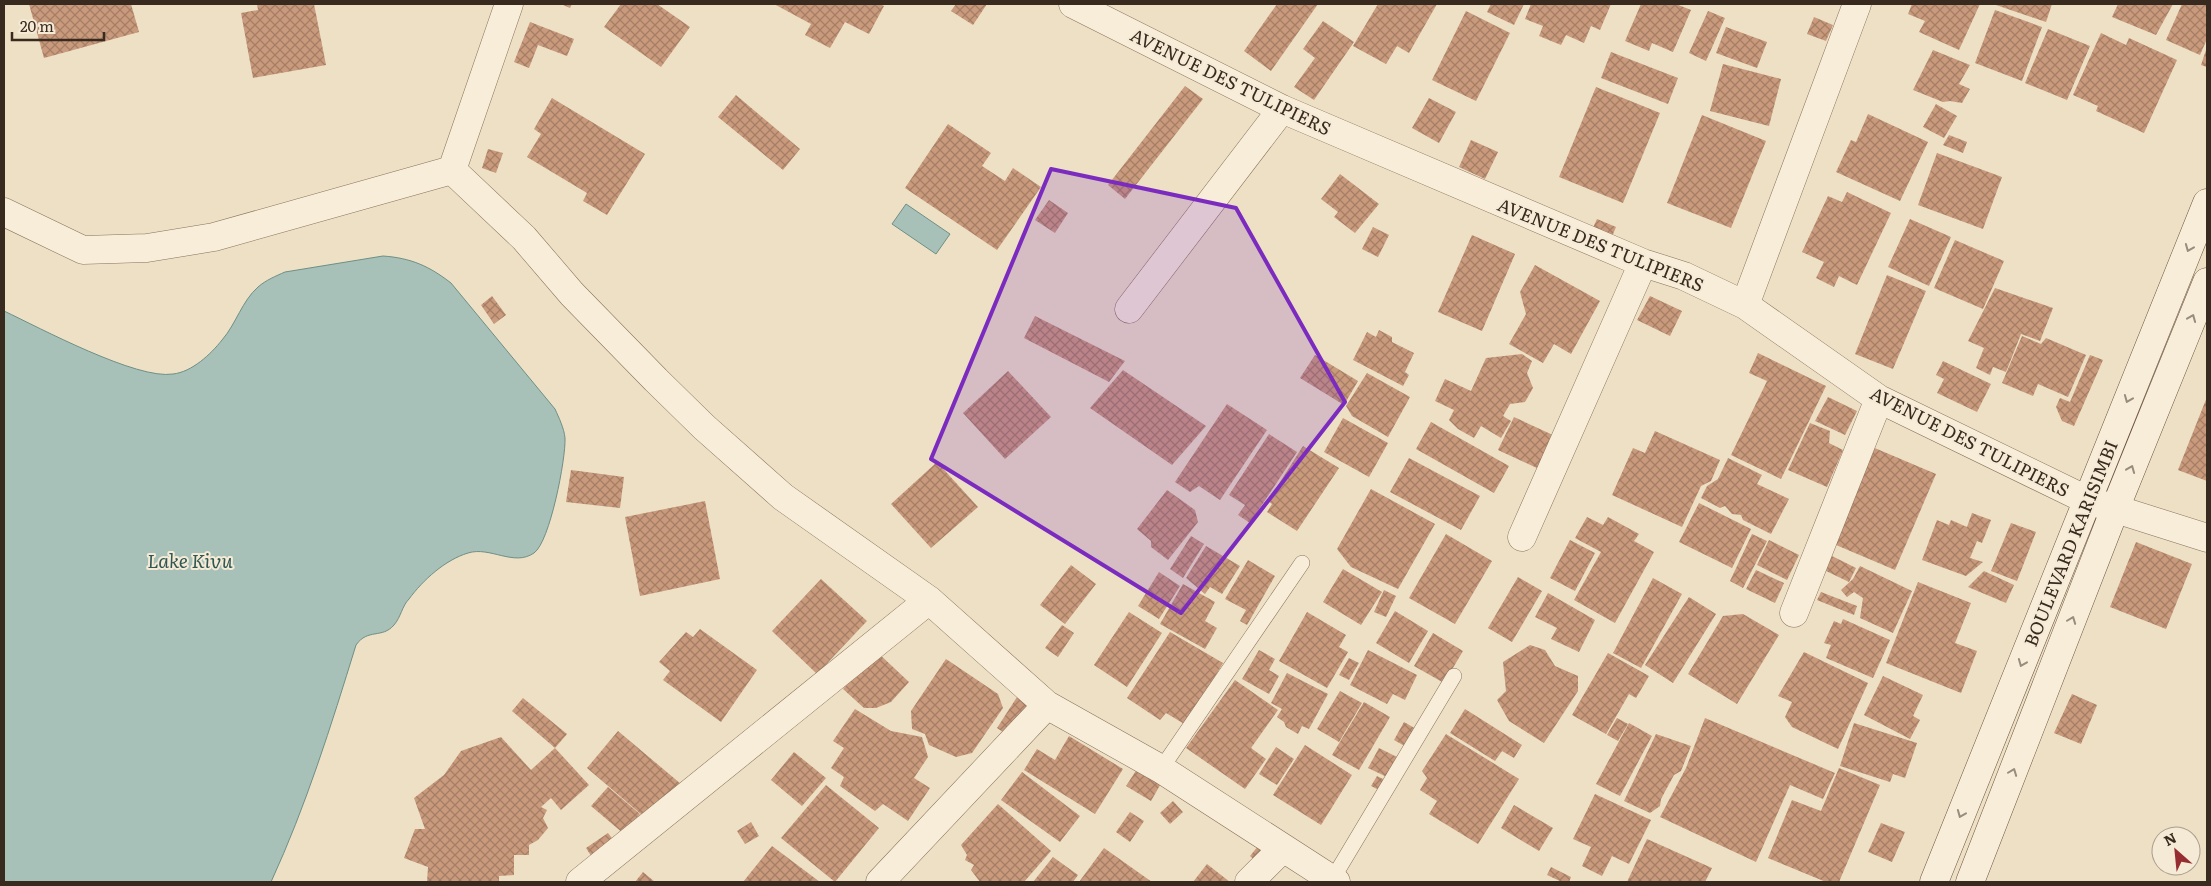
<svg xmlns="http://www.w3.org/2000/svg" width="2211" height="886" font-family="Literata,serif">
	<defs>
		<pattern id="building-cross-hatch" width="8" height="8" patternUnits="userSpaceOnUse" patternTransform="scale(1.25)"><rect width="8" height="8" fill="#ca9a7c"/><path d="M0 0l8 8M0 8l8-8" fill="none" stroke="#a57e65"/></pattern>
	</defs>
	<rect width="100%" height="100%" fill="#ede0c5"/>
	<path fill="#a7c1b8" stroke="#6e8f85" d="M906,204L950,234L936,254L892,224Z
		M383,256C411,258 429,266 451,283L555,409C559,418 564,428 565,438C566,458 550,542 534,553C514,567 490,546 468,553C445,560 423,580 409,599C402,606 401,617 394,625C382,639 368,628 356,645C331,726 306,806 271,882H4V311C40,328 137,380 173,374C192,372 211,354 222,340C236,324 242,301 258,287C266,280 276,276 285,272Z"/>
	<path fill="url(#building-cross-hatch)" d="M29,4H131L139,32L44,58Z
		M257,4H314L326,65L253,78L241,13L258,10Z
		M561,4H572L570,8Z
		M621,4H657L690,27L661,67L604,27Z
		M774,4H880L884,6L869,34L845,22L830,48L805,35L811,24Z
		M956,4H987L973,25L951,11Z
		M1277,4H1318L1271,71L1244,51Z
		M1378,4H1437L1409,53L1397,46L1386,64L1353,46Z
		M1491,4H1524L1514,25L1487,12Z
		M1531,4H1611L1600,30L1591,26L1584,43L1566,35L1561,45L1539,36L1543,26L1525,19Z
		M1641,4H1676L1691,10L1673,52L1652,43L1649,51L1625,41Z
		M1912,4H1980L1959,50L1919,32L1925,21L1908,14Z
		M1993,4H2052L2046,22Z
		M2118,4H2173L2156,35L2112,17Z
		M2182,4H2207V39L2200,55L2166,40Z
		M1995,10L2042,27L2022,81L1975,63Z
		M1466,11L1510,33L1476,101L1432,80Z
		M1708,11L1725,18L1706,61L1689,53Z
		M1814,17L1833,25L1826,41L1807,34Z
		M1323,21L1354,42L1314,100L1294,87L1315,58L1303,49Z
		M530,22L574,39L567,56L538,45L529,68L514,62Z
		M1726,27L1767,42L1757,68L1716,53Z
		M2048,29L2090,46L2067,100L2025,83Z
		M2101,33L2126,45L2129,38L2177,60L2144,133L2096,111L2098,106L2073,95Z
		M2207,47V67L2201,65Z
		M1933,50L1970,65L1959,84L1970,89L1962,103L1950,101L1943,102L1913,90Z
		M1611,52L1678,78L1668,104L1601,78Z
		M1723,64L1781,79L1769,126L1710,111Z
		M1185,86L1203,99L1125,199L1108,185Z
		M1596,87L1660,113L1623,203L1559,177Z
		M736,95L800,149L783,170L718,117Z
		M552,98L645,154L607,215L583,201L587,193L527,157L541,134L534,129Z
		M1429,98L1456,112L1439,143L1412,128Z
		M1936,104L1957,116L1944,138L1923,127Z
		M1868,114L1928,142L1900,201L1836,172L1851,140L1856,142Z
		M1702,115L1766,141L1731,228L1667,203Z
		M948,124L991,153L982,166L1005,181L1013,168L1041,187L997,250L905,188Z
		M1949,135L1967,142L1963,153L1943,145Z
		M1471,140L1498,152L1485,179L1459,167Z
		M488,149L503,153L496,173L482,168Z
		M1937,153L2002,177L1983,229L1918,205Z
		M1340,174L1379,204L1355,233L1334,217L1338,212L1321,199Z
		M1847,192L1891,213L1857,285L1839,276L1834,287L1816,278L1824,262L1802,252L1828,196L1842,202Z
		M1049,200L1068,213L1055,233L1035,220Z
		M1597,219L1616,227L1611,239L1592,230Z
		M1910,219L1951,237L1929,286L1888,267Z
		M1373,227L1389,235L1378,257L1362,249Z
		M1472,235L1515,254L1482,331L1438,312Z
		M1955,240L2004,261L1983,309L1934,288Z
		M1535,265L1600,301L1571,354L1554,344L1543,363L1509,344L1526,314L1520,292Z
		M1887,275L1926,291L1893,369L1855,354Z
		M1995,288L2053,308L2040,341L2021,334L2006,372L1993,367L1990,375L1976,368L1984,348L1968,341Z
		M492,296L506,315L494,324L481,305Z
		M1650,296L1682,311L1670,336L1637,320Z
		M1035,316L1125,361L1109,382L1024,338Z
		M1379,330L1392,337V342L1414,353L1405,372L1409,375L1403,386L1353,360L1367,332L1376,337Z
		M2022,336L2041,344L2046,338L2086,355L2068,397L2038,384L2033,396L2002,383Z
		M1758,353L1826,386L1781,479L1731,455L1767,381L1749,373Z
		M1522,354L1532,361L1527,373L1533,388L1525,402L1510,404L1503,416L1511,421L1501,438L1481,426L1474,438L1458,429L1449,420L1454,410L1435,401L1445,379L1471,391L1486,358Z
		M1315,355L1358,381L1344,405L1300,378Z
		M2090,355L2103,360L2074,426L2062,421L2056,407L2060,398L2070,402Z
		M1943,361L1991,384L1977,412L1937,393L1944,379L1936,375Z
		M1123,370L1206,426L1172,465L1090,408Z
		M1008,371L1051,417L1005,459L963,413Z
		M1367,373L1410,397L1388,437L1352,416L1346,406Z
		M1828,397L1857,411L1845,435L1815,421Z
		M2207,397V481L2178,470Z
		M1227,404L1267,430L1220,500L1199,486L1190,492L1175,482Z
		M1514,417L1555,436L1539,469L1498,450Z
		M1343,418L1388,443L1369,477L1324,452Z
		M1431,422L1509,466L1494,493L1416,449Z
		M1810,423L1830,431L1829,443L1843,450L1827,487L1788,470Z
		M1655,431L1720,460L1711,481L1701,486L1682,527L1612,495L1633,448L1645,453Z
		M1269,434L1297,452L1250,523L1238,515L1245,505L1229,495Z
		M1303,446L1339,468L1297,531L1267,512L1272,504L1268,501Z
		M1870,446L1936,474L1895,570L1829,542Z
		M1409,458L1480,496L1461,530L1390,492Z
		M1728,458L1762,475L1757,484L1789,499L1771,534L1743,520L1741,515L1732,514L1725,506L1720,508L1701,498L1707,486L1718,479Z
		M937,462L978,507L931,548L891,504Z
		M571,470L624,477L620,508L566,502Z
		M1371,489L1435,524L1398,589L1351,567L1337,549Z
		M1167,490L1195,510L1198,522L1168,560L1151,547V541L1137,529Z
		M705,501L720,579L640,596L625,517Z
		M1699,503L1751,529L1732,568L1679,542Z
		M1972,513L1991,520L1982,543L1977,541L1970,558L1983,562L1966,576L1922,560L1937,520L1949,525L1951,520L1967,527Z
		M1587,517L1603,525L1608,517L1639,534L1634,541L1654,552L1615,623L1574,600L1601,552L1575,538Z
		M2011,523L2036,532L2017,581L1991,571Z
		M1446,534L1492,561L1455,624L1409,598Z
		M1752,534L1767,541L1743,588L1730,581Z
		M1191,536L1204,544L1183,578L1170,569Z
		M1570,540L1595,553L1575,591L1550,578Z
		M1769,540L1799,555L1787,580L1757,565Z
		M2136,542L2192,564L2166,629L2110,607Z
		M1206,546L1240,566L1222,594L1210,587L1205,594L1186,578Z
		M1832,556L1856,568L1849,582L1824,570Z
		M1248,560L1275,576L1247,625L1240,621L1246,610L1225,599Z
		M1071,565L1096,584L1065,624L1040,605Z
		M1860,566L1912,591L1893,633L1860,618L1863,598L1854,592L1847,597L1841,590L1853,579Z
		M1343,569L1382,592L1361,625L1323,602Z
		M1756,570L1784,583L1775,603L1746,589Z
		M1984,571L2014,585L2006,603L1968,587Z
		M1159,572L1180,586L1159,619L1138,606Z
		M1518,577L1542,591L1512,642L1488,628Z
		M1653,578L1682,594L1641,668L1613,653Z
		M821,579L867,621L817,674L772,631Z
		M1918,582L1971,603L1955,643L1977,651L1961,693L1886,663Z
		M1183,584L1215,602L1205,621L1217,628L1205,649L1160,624Z
		M1384,590L1396,596L1386,617L1374,612Z
		M1821,592L1857,606L1854,615L1817,600Z
		M1548,593L1595,620L1579,652L1551,639L1557,628L1535,617Z
		M1689,597L1716,614L1673,683L1645,665Z
		M1395,611L1428,631L1409,663L1376,643Z
		M1129,612L1162,633L1127,687L1094,665Z
		M1307,612L1346,635L1339,647L1348,652L1327,688L1279,661Z
		M1743,614L1779,635L1737,704L1688,674L1723,616Z
		M1843,619L1890,640L1873,678L1826,658L1831,645L1824,643L1834,621L1841,624Z
		M1062,625L1074,633L1058,657L1045,648Z
		M700,629L757,670L721,722L663,680L670,671L659,662L686,632L693,637Z
		M1170,632L1223,663L1186,725L1166,713L1160,720L1127,698Z
		M1433,633L1463,651L1444,683L1414,666Z
		M1530,645L1545,650L1555,666L1578,676V691L1544,743L1509,721L1497,700L1506,691L1503,662Z
		M1259,650L1275,659L1269,670L1279,676L1269,694L1242,679Z
		M1368,650L1417,675L1405,700L1393,694L1387,704L1350,685Z
		M877,652L909,682L891,702L876,708H864L843,689Z
		M1804,652L1868,683L1838,749L1792,727L1785,717L1792,702L1778,696Z
		M1608,653L1649,676L1636,698L1629,694L1606,734L1572,715Z
		M1349,658L1359,663L1349,680L1339,675Z
		M946,659L998,694L1003,708L972,753L956,757L929,745L925,734L912,729L911,711Z
		M1287,673L1328,694L1309,729L1302,726L1298,734L1286,727L1284,722L1277,717L1282,709L1271,703Z
		M1883,676L1923,695L1913,716L1920,720L1910,739L1864,715Z
		M1235,680L1278,710L1251,748L1266,759L1245,789L1186,748Z
		M1340,691L1362,703L1339,742L1317,729Z
		M2072,694L2097,705L2081,744L2054,733Z
		M1017,697L1032,706L1012,738L997,728Z
		M523,698L567,734L555,748L512,711Z
		M1364,702L1390,717L1359,770L1332,755Z
		M855,709L891,731L922,737L928,757L914,778L930,788L908,821L883,804L875,811L840,786L844,777L831,768L844,748L833,741Z
		M1465,709L1522,745L1514,758L1502,751L1495,761L1450,733Z
		M1617,718L1628,724L1618,741L1607,735Z
		M1705,718L1835,773L1823,799L1790,785L1756,862L1660,817L1686,768Z
		M1404,722L1418,730L1408,748L1394,740Z
		M1629,723L1652,736L1620,796L1596,784Z
		M1854,723L1917,743L1905,778L1893,774L1890,782L1840,766Z
		M618,731L681,784L649,821L587,768Z
		M1446,734L1519,779L1478,844L1429,814L1437,801L1420,790L1427,778L1422,771Z
		M1656,734L1691,746L1681,771L1674,775L1661,799L1660,806L1650,813L1624,801Z
		M1069,736L1123,769L1095,814L1024,770L1037,749L1055,760Z
		M501,737L531,770L555,748L589,785L561,810L551,798L541,807L547,810L543,818L548,828L538,840L529,845V855H514V875L499,876V882H427L428,867L404,858L415,829H425L414,798L444,775L461,751Z
		M1305,745L1352,775L1321,825L1273,795Z
		M1276,747L1294,759L1277,785L1259,774Z
		M1379,748L1399,758L1389,778L1368,768Z
		M794,752L826,778L802,806L771,780Z
		M1139,766L1163,780L1151,801L1126,786Z
		M1839,768L1880,785L1839,882H1826L1768,858L1792,800L1821,811Z
		M1022,772L1080,816L1060,842L1001,800Z
		M1377,776L1387,781L1381,791L1371,786Z
		M826,785L879,828L835,882L781,838Z
		M608,787L640,814L624,834L591,806Z
		M1595,794L1651,820L1629,864L1612,856L1602,876L1582,866L1591,847L1573,839Z
		M1173,801L1183,812L1170,824L1160,813Z
		M998,804L1051,851L1024,882H980L971,870L974,865L965,860L967,855L961,845Z
		M1514,805L1553,828L1539,851L1501,828Z
		M1130,812L1144,821L1130,842L1116,832Z
		M751,822L759,836L745,844L737,831Z
		M1881,823L1905,832L1892,862L1868,852Z
		M608,833L618,846L595,862L586,848Z
		M1647,839L1712,868L1705,882H1627Z
		M1263,840L1260,865L1250,856Z
		M772,846L820,882H743Z
		M1104,848L1152,882H1079Z
		M1053,857L1078,875L1073,882H1033Z
		M1207,864L1230,882H1193Z
		M1551,867L1571,877L1569,882H1562L1547,875Z
		M643,872L655,882H635Z"/>
	<g fill="none" stroke-linecap="round" stroke-linejoin="round">
		<defs>
			<path id="lane" d="M1161,769L1302,563
				M1332,880L1454,676"/>
			<path id="street" d="M509,4L452,170L524,238L572,294L656,380L704,427L783,497L929,600L1047,705L1161,769L1336,882
				M1073,4L1282,109L1643,263L1684,276L1745,305L1879,399L2087,500L2207,538
				M4,212L83,250L147,248L214,237L452,170
				M1745,305L1857,4
				M1129,309L1282,109
				M1522,537L1643,263
				M1794,613L1879,399
				M580,882L929,600
				M880,882L1047,705
				M1249,882L1283,848"/>
			<path id="secondary" d="M1934,882L2207,203
				M1970,882L2115,509L2207,282"/>
		</defs>
		<use href="#lane" stroke="#88725c" stroke-width="16"/>
		<use href="#street" stroke="#88725c" stroke-width="29"/>
		<use href="#secondary" stroke="#6a533f" stroke-width="29"/>
		<use href="#lane" stroke="#f8edd9" stroke-width="15"/>
		<use href="#street" stroke="#f8edd9" stroke-width="28"/>
		<use href="#secondary" stroke="#f8edd9" stroke-width="28"/>
	</g>
	<defs><path id="oneway-chevron" d="M-2-3.5L2.5 0L-2 3.5" fill="none" stroke-width="1.6" stroke-linecap="round" stroke-linejoin="round" transform="scale(1.25)"/></defs>
	<g stroke="#988c7c">
		<use href="#oneway-chevron" transform="translate(2189 248) rotate(112)"/>
		<use href="#oneway-chevron" transform="translate(2192 318) rotate(-68)"/>
		<use href="#oneway-chevron" transform="translate(2128 399) rotate(112)"/>
		<use href="#oneway-chevron" transform="translate(2131 469) rotate(-68)"/>
		<use href="#oneway-chevron" transform="translate(2072 620) rotate(-69)"/>
		<use href="#oneway-chevron" transform="translate(2022 663) rotate(112)"/>
		<use href="#oneway-chevron" transform="translate(2013 772) rotate(-69)"/>
		<use href="#oneway-chevron" transform="translate(1961 814) rotate(112)"/>
	</g>
	<path fill="#7b2cbf" fill-opacity="0.2" stroke="#7b2cbf" stroke-width="4" stroke-linejoin="round" d="M1051,169L1236,208L1345,402L1181,613L931,459Z"/>
	<g text-anchor="middle" dominant-baseline="central" stroke-width="4" stroke-linejoin="round" paint-order="stroke">
		<g font-size="18" fill="#392a1f" stroke="#f5ead5">
			<text transform="translate(1231 81) rotate(26)">AVENUE DES TULIPIERS</text>
			<text transform="translate(1601 244) rotate(22)">AVENUE DES TULIPIERS</text>
			<text transform="translate(1970 441) rotate(27)">AVENUE DES TULIPIERS</text>
			<text transform="translate(2070 543) rotate(-68)">BOULEVARD KARISIMBI</text>
		</g>
		<g font-size="19" font-style="italic" fill="#2f5854" stroke="#f5ead5">
			<text x="190" y="560">Lake Kivu</text>
		</g>
	</g>
	<rect width="2211" height="886" fill="none" stroke="#392a1f" stroke-width="10"/>
	<g transform="translate(2176 851) rotate(333)"><circle r="24" fill="#f5ead5" stroke="#aa9d8c"/>
	<path d="M0-4L9 19L0 12L-9 19Z" fill="#962d32"/>
	<text y="-8" font-size="14" font-weight="bold" text-anchor="middle" fill="#392a1f">N</text>
	</g>
	<path d="M12 32v8h92v-8" fill="none" stroke="#392a1f" stroke-width="2.5"/>
	<text x="20" y="32" font-size="15" fill="#392a1f" stroke="#f5ead5" stroke-width="4" paint-order="stroke">20 m</text>
</svg>
